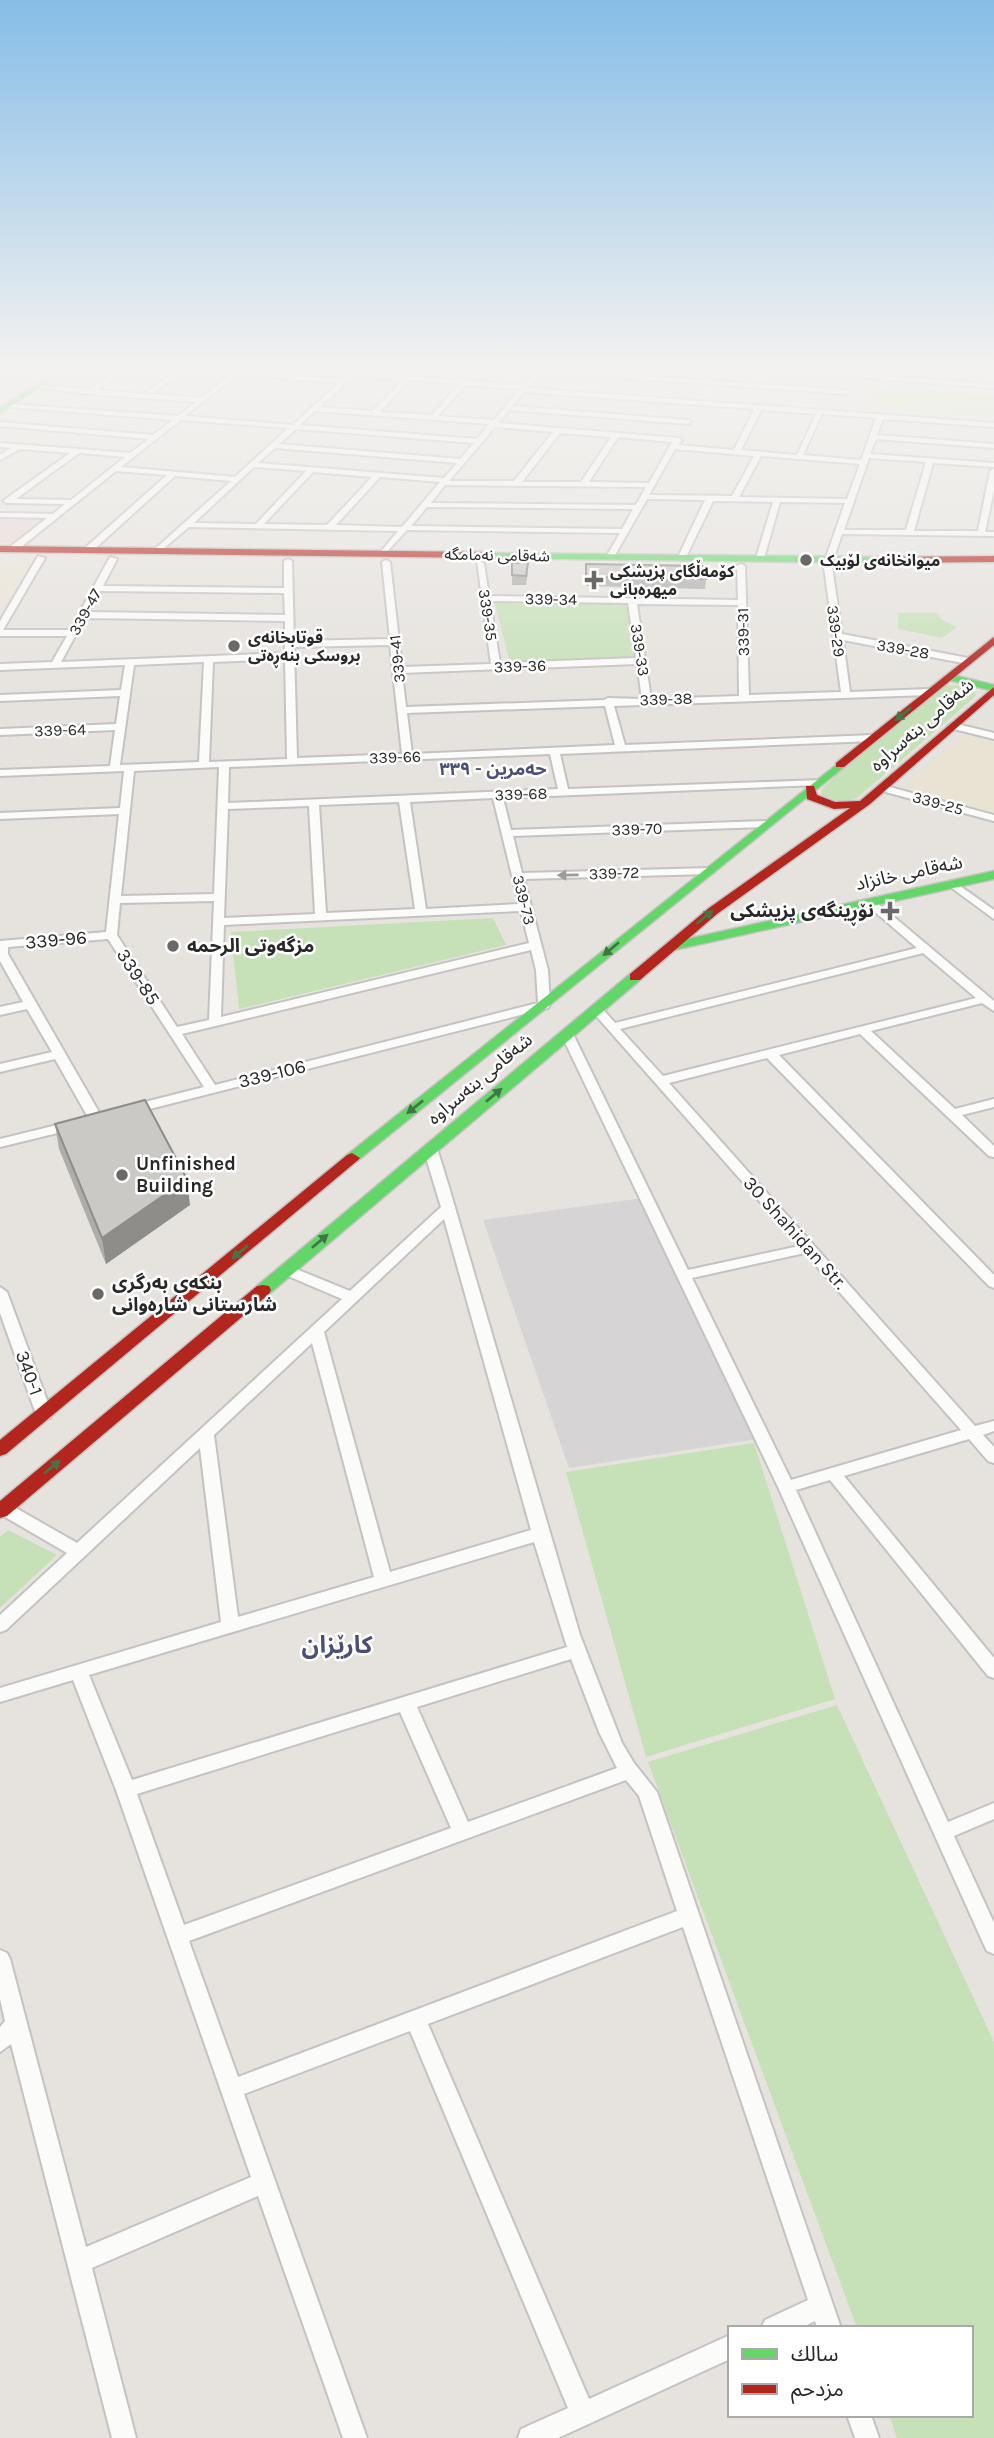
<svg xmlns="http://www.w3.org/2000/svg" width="994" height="2438" font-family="Karla,'Noto Sans Arabic',sans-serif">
	<rect width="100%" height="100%" fill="#e6e3de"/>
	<path fill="#d6d4d5" d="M643,1198L758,1439L569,1468L483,1220Z"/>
	<path fill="#e9e3d3" d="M0,566H26L5,600H0Z
		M963,735L994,743V816L900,791Z"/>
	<path fill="#e8d9d6" d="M0,519H41L45,520L16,543H0Z"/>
	<path fill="#c6e1b8" d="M494,600L626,603L634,657L510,663Z
		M898,613H937L941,619L957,627L942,638L898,629Z
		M961,685L973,689L976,696L857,798L842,802L822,795L821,790L849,763L942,686Z
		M493,918L506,945L239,1009L231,932Z
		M754,1443L835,1699L646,1757L566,1472Z
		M8,1530L57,1555L0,1608V1537Z
		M837,1705L994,2042V2438H897L889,2415H971V2328H857L648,1762Z"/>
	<path fill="#cfe5b5" d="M878,387L994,395V417L868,408Z"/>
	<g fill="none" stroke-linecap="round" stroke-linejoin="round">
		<defs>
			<path id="street" d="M7,366H14L0,375V370Z
				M124,366H131L98,390L144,394L183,366H190L152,394L200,398L241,366H248L242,372L343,379L358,366H364L358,372L523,385L534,373L458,366L537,369L540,366H546L527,388L994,423V427L883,419L877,435L994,444V448L876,439L870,454L994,463V467L933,463L914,531H978L990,471L994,469V489L985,532H994V536L842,534L833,560L829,562L825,560L845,503L780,502L764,558L760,560L756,558L773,502L713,501L686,557L682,559L678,557L705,500L647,499L614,557L610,559L606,557L620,533L407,530L383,556L379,554L398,531L189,527L158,553H155V549L231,481L175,476L91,552H85V548L167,475L116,471L16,551H10V547L47,518L0,517V513L53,514L65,504L7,503L3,501L70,453L20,449L0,460V455L11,448L0,447V443L130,453L149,439L0,426V422L153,435L173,420L10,407L8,404L178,416L196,402L90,394L33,387L36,385L90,389ZM237,375L339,383L293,425L185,416ZM354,376L403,380L373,411L320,407ZM409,380L459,384L432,415L380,412ZM465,385L520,389L494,420L438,416ZM524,392L754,409L734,450L678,445L682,440L678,438L498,423L509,410L688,424L691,422L688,420L512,406ZM761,410L816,414L797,455L741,450ZM315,411L489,424L477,439L300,425ZM822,414L876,418L861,460L803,455ZM181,420L288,428L235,477L121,467ZM495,427L553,432L514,481H449ZM296,429L474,443L460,459L279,444ZM560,433L611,437L581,482H522ZM618,437L672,442L649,483L589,482ZM275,448L457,463L444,478L258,463ZM675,449L754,456L732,496L649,495ZM79,453L125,457L71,500L16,499ZM761,456L860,464L847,499L739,497ZM869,458L926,462L906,530H844ZM254,467L306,471L256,524L194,523ZM313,472L372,477L327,525L264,524ZM380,477L440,482L402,527L336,525ZM445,485L646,487L636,505L431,503ZM427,507L633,509L622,529L411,526Z
				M716,366H743L994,384V388Z
				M921,366L994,368V372L924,368Z
				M611,374L847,390L850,392L847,394L609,377Z
				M38,556L45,558L3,630H70L110,557L117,559L103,586L284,588V561L288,559L292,561L294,641L390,639L382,562L386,560L390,562L402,667L491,664L477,561L484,563L489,596L738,600L737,566L741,564L745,566L749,695L841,692L824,567L828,565L832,567L842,634L968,658L973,661L968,664L843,640L850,692L929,689L934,692L929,695L614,706L625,745L873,735L878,738L873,741L560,754L568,789L822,780L823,782L818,785L503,798L511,830L767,821L772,824L767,827L513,836L522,873L710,868L715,871L710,874L524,879L548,970L550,1005L548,1008L130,1114L123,1110L125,1107L204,1087L108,939L8,947V954L103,1119L96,1123L89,1119L55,1059L0,1072V1064L52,1052L27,1009L0,1015V1007L23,1002L0,961V941L106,932L119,814L0,819V813L120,808L124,771L0,776V770L110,766L115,730L0,735V729L116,724L120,696L0,701V695L121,690L125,665L0,670V664L52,662L67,636H0V621ZM100,591L284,593L285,615L88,612ZM490,601L628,603L636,658L500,663ZM637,604L738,605L739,696L651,699ZM85,618L285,621V653L61,662ZM390,645L402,754L297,758L294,647ZM285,659L287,759L209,762L213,662ZM204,662L199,762L120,765L134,665ZM637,664L642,699L608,698L604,700L406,707L402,673ZM605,706L615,745L412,754L407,713ZM550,754L558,789L228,803L229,767ZM219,767L214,894L121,896L134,771ZM493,798L519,904L426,909L410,802ZM399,802L415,909L326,913L319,805ZM309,806L315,914L224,918L228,809ZM214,901L209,1020L177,1027L117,935L120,903ZM521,911L529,943L221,1017L224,925ZM531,950L536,970L538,1003L215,1085L182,1034Z
				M953,723L994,733V739L950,728L948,726Z
				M882,785L994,815V821L878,790V786Z
				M953,881L994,910V919L949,886L947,884Z
				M871,900L875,901L994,1001V1011L982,1003L871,1031L955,1109L994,1099V1107L962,1115L994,1146V1157L989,1156L860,1034L779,1055L994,1275V1288L989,1286L767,1058L669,1083L975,1426L994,1421V1431L983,1435L994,1447V1463L988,1461L969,1439L844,1476L994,1658V1678L988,1676L830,1480L796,1490L948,1822L994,1803V1819L954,1836L994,1923V1954L987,1951L984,1945L778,1487L561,1034L567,1030L573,1034L688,1270L799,1246L591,1010L597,1006L601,1007L615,1023L917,948L867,905V901ZM923,953L976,998L663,1076L620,1029ZM805,1253L961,1430L791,1480L692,1278Z
				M73,1121L78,1122L80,1125L78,1128L0,1147V1139Z
				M430,1144L437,1148L449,1187L580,1635L622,1743L634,1763L657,1792L841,2328H817L815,2321L801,2328H761L765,2320L808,2300L683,1927L428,2024L589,2399L730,2335V2359L558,2438H518L521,2429L568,2408L410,2031L244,2094L367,2438H343L258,2196L92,2268L136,2438H112L11,2044L0,2052V2027L5,2021L0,1999V1950L7,1953L10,1959L86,2247L251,2177L116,1790L73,1680L0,1702V1688L221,1622L200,1448L6,1630L0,1632V1615L67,1553L0,1514V1503L9,1504L77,1543L342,1299L281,1273L279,1270L281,1267H291L350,1291L441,1207L423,1148ZM444,1219L531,1530L390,1572L324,1332ZM312,1343L374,1577L238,1617L214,1435ZM534,1542L567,1647L132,1780L89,1675ZM571,1659L599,1732L617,1768L468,1822L417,1707ZM400,1712L451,1828L184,1925L137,1794ZM626,1780L639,1796L677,1911L238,2077L189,1941Z
				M0,1287L7,1292L52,1414L50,1418H38L36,1414L0,1313Z
				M847,2415H871L879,2438H855Z"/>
			<path id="fast" d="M65,366H73L0,413V408Z
				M484,553L879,557L884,560L879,563L487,558L484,557Z
				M949,674L994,685V691L945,679L944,677Z
				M840,762L846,765L844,767L357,1161H347L344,1158L347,1155Z
				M994,871V879L674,950L667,946L674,942Z
				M635,973L640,974V980L269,1294H257L255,1290L257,1286L630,974Z"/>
			<path id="jam" d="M0,546L487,552L492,555L487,558L0,552Z
				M994,556V562L879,563L874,560L879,557Z
				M994,637V645L844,767H836V763Z
				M994,687V695L870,804L717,914L640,980H630V974L709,908L850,808L834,809L807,799L806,786H814L817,795L835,802L860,801Z
				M352,1153L360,1158L357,1161L6,1454L0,1456V1440L347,1155Z
				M263,1285L269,1286L271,1290L269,1294L7,1516L0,1518V1501L257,1286Z"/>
		</defs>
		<use href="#street" stroke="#c4c2c3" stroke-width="4"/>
		<use href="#fast" stroke="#c4c2c3" stroke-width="3"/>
		<use href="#jam" stroke="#c4c2c3" stroke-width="3"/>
		<use href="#street" fill="#fbfbfa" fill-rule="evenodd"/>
		<use href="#fast" fill="#63d668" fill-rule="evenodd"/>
		<use href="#jam" fill="#b3261e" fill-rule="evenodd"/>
	</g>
	<path fill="#afada9" d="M512,563L528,573L526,585H512Z
		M586,564L706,579L705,589L586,586Z
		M55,1124L190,1205L106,1264L59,1149Z"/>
	<path fill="#8e8d8a" d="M187,1179L190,1205L106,1264L102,1238Z"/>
	<path fill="#cbc9c5" stroke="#8e8d8a" stroke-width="2" d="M512,563H528L526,576L512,575Z
		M586,564L703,566L706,579L586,577Z
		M145,1100L187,1179L102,1238L55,1124Z"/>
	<defs><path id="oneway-solid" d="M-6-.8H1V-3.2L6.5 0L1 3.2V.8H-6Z" transform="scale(1.75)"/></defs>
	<g fill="#437645">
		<use href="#oneway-solid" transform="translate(903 714) rotate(140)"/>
		<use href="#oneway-solid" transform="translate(705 917) rotate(-39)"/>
		<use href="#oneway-solid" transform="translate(611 949) rotate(140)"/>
		<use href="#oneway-solid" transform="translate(494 1095) rotate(-40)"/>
		<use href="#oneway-solid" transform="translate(415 1107) rotate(141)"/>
		<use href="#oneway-solid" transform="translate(320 1241) rotate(-40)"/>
		<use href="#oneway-solid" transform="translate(240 1252) rotate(140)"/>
		<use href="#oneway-solid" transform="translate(52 1467) rotate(-40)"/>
	</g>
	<use fill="#9c9c9c" href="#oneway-solid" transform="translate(568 875) rotate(179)"/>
	<linearGradient id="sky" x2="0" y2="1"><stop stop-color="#86bde7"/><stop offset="0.52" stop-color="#f4f2f0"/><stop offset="1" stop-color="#f4f2f0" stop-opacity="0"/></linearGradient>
	<rect width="994" height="707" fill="url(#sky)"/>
	<g fill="#6a6968" stroke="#fff" stroke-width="2.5">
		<circle cx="806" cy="560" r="7"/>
		<path d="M590.5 569.5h7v7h7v7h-7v7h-7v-7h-7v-7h7z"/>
		<circle cx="234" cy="646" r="7"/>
		<path d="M886.5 900.5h7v7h7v7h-7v7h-7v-7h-7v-7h7z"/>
		<circle cx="173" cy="946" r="7"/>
		<circle cx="122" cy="1175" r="7"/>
		<circle cx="98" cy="1294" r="7"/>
	</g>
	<g text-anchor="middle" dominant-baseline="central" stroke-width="5" stroke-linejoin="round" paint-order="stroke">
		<g font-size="16" fill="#282828" stroke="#fff">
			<text transform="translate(497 555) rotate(1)">شەقامی نەمامگە</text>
			<text transform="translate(551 599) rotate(1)">339-34</text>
			<text transform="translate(85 612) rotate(-61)">339-47</text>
			<text transform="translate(488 615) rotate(81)">339-35</text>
			<text transform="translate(836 631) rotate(82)">339-29</text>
			<text transform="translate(743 632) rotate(-91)">339-31</text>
			<text transform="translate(903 649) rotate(10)">339-28</text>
			<text transform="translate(640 650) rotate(81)">339-33</text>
			<text transform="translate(397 659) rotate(-96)">339-41</text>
			<text transform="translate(520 666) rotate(-2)">339-36</text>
			<text transform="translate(666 699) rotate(-2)">339-38</text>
			<text transform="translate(60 730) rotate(-2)">339-64</text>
			<text transform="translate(395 757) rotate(-2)">339-66</text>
			<text transform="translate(521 794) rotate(-2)">339-68</text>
			<text transform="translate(938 803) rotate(15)">339-25</text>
			<text transform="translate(637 829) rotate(-2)">339-70</text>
			<text transform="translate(614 873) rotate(-2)">339-72</text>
			<text transform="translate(524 900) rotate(76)">339-73</text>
		</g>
		<g font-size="16" font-weight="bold" fill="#282828" stroke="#fff" text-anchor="start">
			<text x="820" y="560">میوانخانەی لۆبیک</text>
			<text x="610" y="571">کۆمەڵگای پزیشکی<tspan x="610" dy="18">میهرەبانی</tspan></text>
			<text x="248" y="637">قوتابخانەی<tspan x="248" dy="18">بروسکی بنەڕەتی</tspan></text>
		</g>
		<g font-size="18" font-weight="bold" fill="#4b4f76" stroke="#fff">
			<text x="493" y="769">حەمرین - ٣٣٩</text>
		</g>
		<g font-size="19" fill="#282828" stroke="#fff">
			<text transform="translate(922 725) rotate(-41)">شەقامی بنەسراوە</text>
			<text transform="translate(909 873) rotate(-12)">شەقامی خانزاد</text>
			<text transform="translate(56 940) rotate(-5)">339-96</text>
			<text transform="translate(138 977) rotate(57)">339-85</text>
			<text transform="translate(272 1074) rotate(-14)">339-106</text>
			<text transform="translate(480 1079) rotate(-40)">شەقامی بنەسراوە</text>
			<text transform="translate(795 1233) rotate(48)">30 Shahidan Str.</text>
			<text transform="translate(29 1373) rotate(70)">340-1</text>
		</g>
		<g font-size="19" font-weight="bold" fill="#282828" stroke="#fff" text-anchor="start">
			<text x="874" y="911" text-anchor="end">نۆڕینگەی پزیشکی</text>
			<text x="187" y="946">مزگەوتی الرحمە</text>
			<text x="136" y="1164">Unfinished<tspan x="136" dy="22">Building</tspan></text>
			<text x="112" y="1283">بنكەی بەرگری<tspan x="112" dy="22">شارستانی شارەوانی</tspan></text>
		</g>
		<g font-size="24" font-weight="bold" fill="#4b4f76" stroke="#fff">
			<text x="337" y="1645">کارێزان</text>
		</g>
	</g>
	<rect x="728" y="2326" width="245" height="91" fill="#ffffff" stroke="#a9a9a9" stroke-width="2"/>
	<rect x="742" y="2349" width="35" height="10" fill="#63d668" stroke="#a9a9a9" stroke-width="2"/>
	<text x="791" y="2361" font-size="21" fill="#282828">سالك</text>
	<rect x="742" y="2384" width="35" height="10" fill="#b3261e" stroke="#a9a9a9" stroke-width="2"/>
	<text x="791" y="2396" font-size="21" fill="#282828">مزدحم</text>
</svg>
